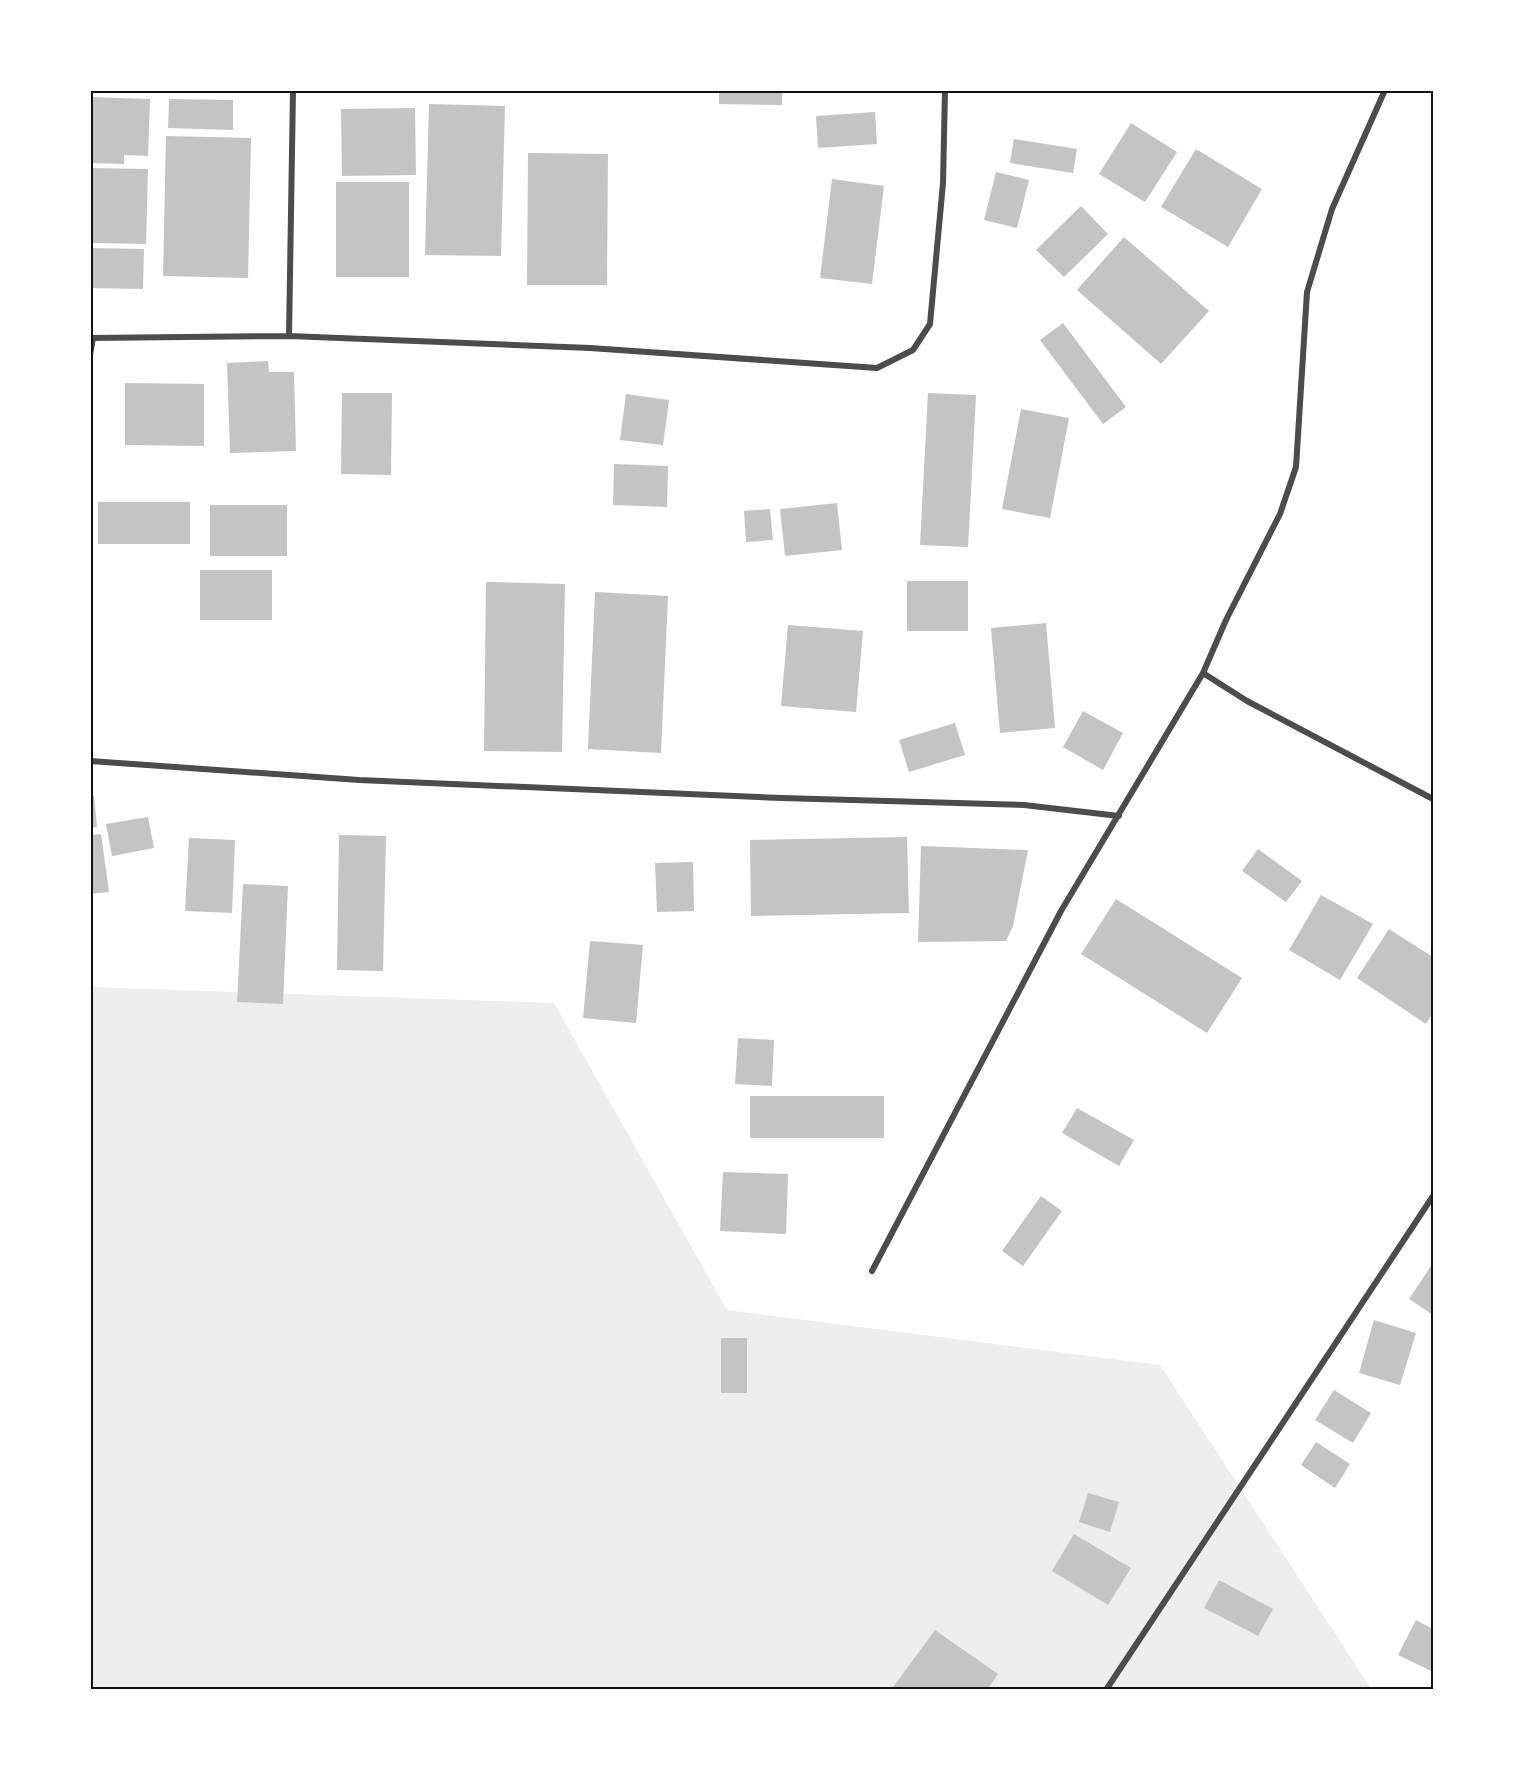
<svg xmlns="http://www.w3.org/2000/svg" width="1523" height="1780" font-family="Barlow,sans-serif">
	<rect width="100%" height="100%" fill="#fff"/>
	<path fill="#eee" d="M90,987L554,1003L727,1310L1160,1365L1372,1690H90Z"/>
	<path fill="#c4c4c4" d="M719,90H782V105L719,104Z
		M90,97L150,99L148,156L124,155V164L90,163Z
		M169,99L233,100V130L168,128Z
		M429,104L505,106L501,256L425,255Z
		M415,108L416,175L342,176L341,109Z
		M875,112L877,144L818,148L816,116Z
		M1131,123L1177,152L1145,202L1099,174Z
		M166,136L251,138L248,278L163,276Z
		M1014,139L1077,149L1073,173L1010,163Z
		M1196,149L1262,189L1228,247L1161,207Z
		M528,153L608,154L607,285H527Z
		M90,168L148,169L146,244L90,243Z
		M996,172L1029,180L1017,228L984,220Z
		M832,179L884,186L872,284L820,278Z
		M336,182H409V277H336Z
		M1081,206L1108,234L1064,277L1036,250Z
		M1124,237L1209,311L1161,364L1077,290Z
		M90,248L144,249L143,289L90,288Z
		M1063,323L1126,407L1103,424L1040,340Z
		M268,361L269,372H294L296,451L230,453L227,363Z
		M125,383L204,384V446L125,445Z
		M342,393H392L391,475L341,474Z
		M928,393L976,395L968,547L920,545Z
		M626,394L669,400L663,445L620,440Z
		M1021,409L1069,418L1050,518L1002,509Z
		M614,464L668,466L667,507L613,505Z
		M98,502H190V544H98Z
		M837,503L842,550L785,556L780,509Z
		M210,505H287V556H210Z
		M770,509L773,540L746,542L744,511Z
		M200,570H272V620H200Z
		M907,581H968V631H907Z
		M486,582L565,584L562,752L484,751Z
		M595,592L668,596L661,753L588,749Z
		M1046,623L1055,728L1000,733L991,628Z
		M788,625L863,631L856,712L781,706Z
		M1083,711L1123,733L1103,770L1063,747Z
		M955,723L965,755L909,772L899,740Z
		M90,796H94L97,827L90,828Z
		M148,817L154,848L112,856L106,824Z
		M101,834L109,892L90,894V835Z
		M339,835L386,836L383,971L337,970Z
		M907,837L909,913L751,916L750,840Z
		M189,838L235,840L232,913L185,911Z
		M921,846L1028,850L1013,926L1006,941L918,942Z
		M1258,849L1302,881L1286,902L1242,871Z
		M693,862L694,911L657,912L655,863Z
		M243,884L288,886L283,1004L237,1002Z
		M1321,895L1373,924L1340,980L1289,950Z
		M1116,899L1242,978L1207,1033L1081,954Z
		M1389,929L1433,957V1013L1426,1024L1357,978Z
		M590,941L643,945L636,1023L583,1018Z
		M738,1038L774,1040L772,1086L735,1084Z
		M750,1096H884V1138H750Z
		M1077,1108L1134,1140L1119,1166L1062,1133Z
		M723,1172L788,1174L786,1234L720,1231Z
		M1041,1196L1062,1211L1023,1266L1002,1251Z
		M1433,1263V1315L1409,1299Z
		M1374,1320L1416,1333L1400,1385L1359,1373Z
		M721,1338H747V1393H721Z
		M1334,1390L1371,1413L1353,1443L1315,1420Z
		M1316,1442L1350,1464L1335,1488L1301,1465Z
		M1088,1493L1119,1502L1110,1532L1079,1522Z
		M1074,1534L1131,1568L1108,1605L1052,1571Z
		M1219,1580L1273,1609L1258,1636L1204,1608Z
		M1416,1620L1433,1629V1672L1398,1655Z
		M935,1630L998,1674L987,1690H891Z"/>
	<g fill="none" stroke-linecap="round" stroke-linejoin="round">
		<path stroke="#4c4c4c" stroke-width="6" d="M289,336L293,90
			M90,338L289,336L590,348L877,368L913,350L930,324L943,183L945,90
			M90,355L93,338
			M1203,673L1247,701L1433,799
			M90,761L359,780L782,798L1024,805L1119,816
			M872,1271L1061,911L1203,673L1226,620L1280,514L1296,467L1307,292L1332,209L1385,90
			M1106,1690L1433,1196"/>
	</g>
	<rect width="1523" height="1780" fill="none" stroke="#ffffff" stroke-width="183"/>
	<rect x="92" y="92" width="1340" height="1596" fill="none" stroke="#111" stroke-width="2"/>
</svg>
